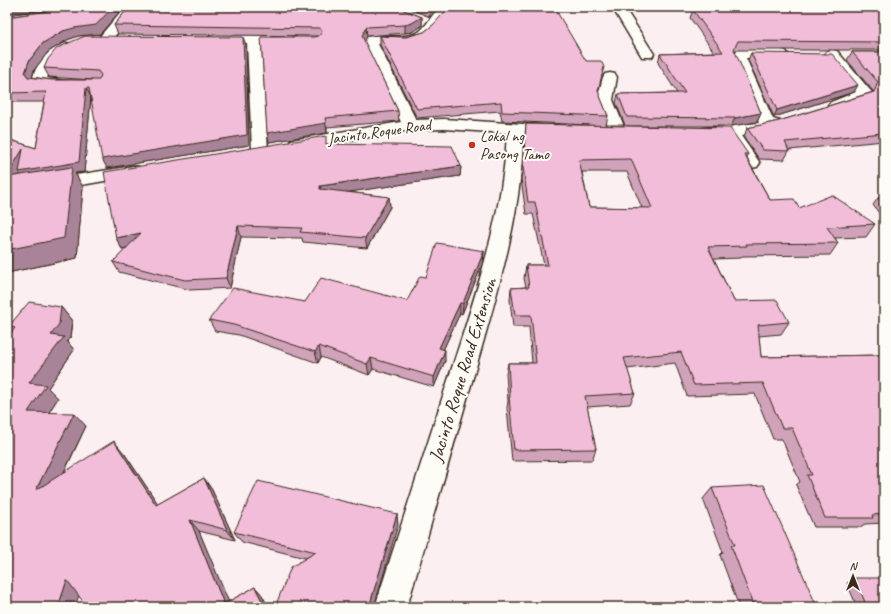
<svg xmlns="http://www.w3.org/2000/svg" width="891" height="614" font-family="Caveat,sans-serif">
	<rect width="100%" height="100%" fill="#fbeff1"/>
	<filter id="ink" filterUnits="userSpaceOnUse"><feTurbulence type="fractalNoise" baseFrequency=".025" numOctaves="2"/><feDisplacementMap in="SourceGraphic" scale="8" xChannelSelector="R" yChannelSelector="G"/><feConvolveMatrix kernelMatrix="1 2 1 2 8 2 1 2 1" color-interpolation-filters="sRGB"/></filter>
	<g filter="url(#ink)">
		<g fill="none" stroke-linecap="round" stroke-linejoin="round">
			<defs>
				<path id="minor" d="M440,7H455L446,15L432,33L423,40L406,44H378L416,120L444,119L555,126L561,128L563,131L561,134L555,136L523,134C522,215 497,293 475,371C452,450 430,528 407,607H375C400,528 426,449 451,371C476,293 503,215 507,133L444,129L411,130L297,149L291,148L289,144L291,140L297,139L401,122L367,52C365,46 363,43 367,37C383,33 406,41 420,31C428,24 432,14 440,7Z
					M612,7H624L654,54L652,57H642Z
					M127,8L131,9L133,12L131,15L111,41H101L99,38L101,35L123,9Z
					M215,35L290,36L295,37L297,40L295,43L261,44L268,150L266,154L260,155L254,154L252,150L247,43L210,42L208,39L210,36Z
					M66,43L71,44L73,47L53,65L47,78L71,82L73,85L71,88L66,89L34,85L32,82C34,65 50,47 66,43Z
					M740,50H781L786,51L788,54L786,57L781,58H746L773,119L780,121L782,124C776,132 751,135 741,136L760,163L757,167L751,168L745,167L725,137L704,138L698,136L696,133L698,130L704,128L759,123L732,57L735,51Z
					M832,50L837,51L869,89L872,92L868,99L836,110L831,108L828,105L831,102L856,92L825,54L827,51Z
					M610,73L615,74L617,77L613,100L626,131L624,134L618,136L612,134L610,131L597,100L603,77L605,74Z
					M133,166L139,167L142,171L139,175L7,198V186Z"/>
			</defs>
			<use href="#minor" stroke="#3b2a1e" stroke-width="3"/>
			<use href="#minor" fill="#fdfcf7" fill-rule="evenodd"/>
		</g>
		<path fill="#d0a3bb" stroke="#3b2a1e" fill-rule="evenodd" d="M76,7H396L422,17V26L412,32L405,33L367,36L364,41L398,111L399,121L327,127V133L269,142L314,37L317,36L118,34L114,25L128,8H123L100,34L78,36L67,40L48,52L34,70L32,77L52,80H92L49,77L44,68L246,45L249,145L107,168L91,97L84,172L75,173L83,187L77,258L7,273V139L36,148L44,102H9L7,104V17Z
			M400,7H439L430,17L407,8Z
			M709,7H884V50H735L734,51L761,113L757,122L731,126H627L748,154L747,158L770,200L799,208L875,224L866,237L835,238L838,243L830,255L742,256L741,258L714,259L734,301L789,322L781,334L759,336L761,357L884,355V523L865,524L860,527H814L796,485L800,482L782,439H773L755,394L687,396L675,363L627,369L635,393L630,404L587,407L596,449L592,460L512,461L507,408L508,401L506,374L508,363H532L529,327H513L510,300L511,288L526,287L524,278L526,265H544L533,214H526L521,179L526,124L589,125L502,121L500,111L417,118L380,45V36L406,37L424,32L433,25L586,61L602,76L598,92L608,116L606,125H625L616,103L618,94L677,93L658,63L660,54L714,52L690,18L693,10H711ZM582,172H627L642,208L589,207Z
			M852,52H884V141L789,150V151L784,160L759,159L744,137L747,128L779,121L873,92V91L847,60Z
			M751,53L854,92L774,117L748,60Z
			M327,144L461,166L460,176L347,192L389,197L390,207L367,248L303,242L302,238L241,237L230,288L190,290L119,272L113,262L127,248L122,249L116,238Z
			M878,198H884V220L873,205Z
			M484,251L483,262L462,314L460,313L443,350L445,361L434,387L373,369L369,375L321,357L318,363L239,335L215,331L209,320L305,302L407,301L426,277Z
			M61,307L72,321L70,338L67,341L74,350L48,388L58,398L49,412L86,426L64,473L124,453L158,504L204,478L212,490L235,540L199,531L228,602L255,587L262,595L268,607H87L12,331L9,326Z
			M712,488L817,607H739L720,555L723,552L703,499Z
			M398,525L305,558L242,542L234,532Z
			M855,578L884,607H857L847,583Z"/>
		<path fill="#a98498" stroke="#3b2a1e" d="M7,7H65L7,15Z
			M113,7L123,8L100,34L78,36L67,40L48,52L34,70L31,82L25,73L29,61L43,43L63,31Z
			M431,7H439L430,17L429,9Z
			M422,17V26L412,32L405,33V25Z
			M366,27L367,36L363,45L362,36Z
			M243,37L246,45L249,145L107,168L102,159Z
			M858,85L854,92L774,117L777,110Z
			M86,88L91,97L84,172L75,173L83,187L77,258L7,273V250L25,182L20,174L15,183L7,185V174L23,149L29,159Z
			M761,113L757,122L731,126L735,118Z
			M325,118L327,133L269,142L267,133Z
			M461,166L460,176L322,196L320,189V186Z
			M389,197L390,207L367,248L365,238Z
			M238,226L241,237L230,288L226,278Z
			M141,233L146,243L122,249L116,238Z
			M484,251L483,262L462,314L463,303Z
			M460,303V313L439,359V348Z
			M61,307L72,321L70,338L67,341L74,350L48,388L58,398L41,425L28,412L29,383Z
			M319,346L321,357L318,363L315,352Z
			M445,350V361L434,387V377Z
			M371,358L373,369L369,375L367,364Z
			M74,413L86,426L50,501L36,490Z
			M114,441L124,453L166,516L156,505Z
			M204,478L212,490L235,540L227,530Z
			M397,514L398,525L374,607H369Z
			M190,520L199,531L231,607L224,604Z
			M67,580L81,589L75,607H58Z
			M255,587L262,595L268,607H265Z"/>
		<path fill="#f2bdd9" stroke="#3b2a1e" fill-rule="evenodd" d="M76,7H113L96,25L74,28L63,31L43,43L29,61L25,73L28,77L52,80H99L101,75L98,71L44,68L48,59L57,48L85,36L243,37L247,135L102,159L89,88H86L79,162L19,172L23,149L8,174H7V139L36,148L46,92L7,93V17Z
			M129,7H396L422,17L412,23L405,25L366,27L362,36L398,111L325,118L326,123L267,133L261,37H314L319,36L322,32L320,28L114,25Z
			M425,7H431L429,9Z
			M449,7H554L586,61H601L604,67L598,91L608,116L502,112L501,102L417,109L380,36L406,37L424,32L433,25Z
			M718,7H884V42L738,41L734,49L761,113L735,118L627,117L618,94L685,93L660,54L723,52L693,10H721Z
			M852,52H884V133L785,142L789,151L763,150L747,128L779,121L874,92L878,82Z
			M751,53L832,54L858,85L777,110Z
			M526,124L730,128L748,154H744L770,200L794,199L799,208L832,195L875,224L827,227L838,243L746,244L747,246L708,247L734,301L777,300L789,322L758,325L761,357L884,355V514L872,515L873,518H825L807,475H812L792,428H782L763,383L694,385L681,352L624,358L635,393L585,396L596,449L514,450L509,397H510L508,363H536L531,315H515L511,288L529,287L526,265H548L535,202H528L523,167ZM631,159L652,208L589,207L579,160Z
			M326,136V144L452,146L461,166L320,186V189L389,197L365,238L300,232L302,228L238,226L226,278L185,280L113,262L141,233L116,238L104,172Z
			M72,167L64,238L7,250V184L8,177Z
			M878,198H884V206Z
			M437,243L484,251L463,303H460L439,348L445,350L434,377L371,358L367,364L319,346L315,352L234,325L209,320L233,288L305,302L321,278L407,301L420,276L426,277Z
			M29,302L61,307L59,324L51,335L64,337L29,383L46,385L28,412L74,413L36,490L114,441L156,505L204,478L227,530L190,520L224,604L255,587L265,607H87L67,580L58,607H7V338L15,328L9,326Z
			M258,481L397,514L369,607H275L291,567L316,552L234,532Z
			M764,485L817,607H754L731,545H735L712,488Z
			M855,578H884V607H867Z"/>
	</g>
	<circle fill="#c8321e" stroke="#fdfcf7" stroke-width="1.5" cx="472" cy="145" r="4"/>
	<g text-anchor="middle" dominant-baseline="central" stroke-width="4" stroke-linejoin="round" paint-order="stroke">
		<g font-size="16" fill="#3b2a1e" stroke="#fdfcf7">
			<text transform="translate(379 132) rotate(-8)">Jacinto Roque Road</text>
		</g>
		<g font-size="16" fill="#3b2a1e" stroke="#fdfcf7" text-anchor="start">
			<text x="480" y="136">Lokal ng<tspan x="480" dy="18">Pasong Tamo</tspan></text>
		</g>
		<g font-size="19" fill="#3b2a1e" stroke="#fdfcf7">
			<text transform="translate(463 370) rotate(-73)">Jacinto Roque Road Extension</text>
		</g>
	</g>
	<rect width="891" height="614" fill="none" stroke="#fdfcf7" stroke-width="24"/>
	<rect x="12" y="12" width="867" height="590" fill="none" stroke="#3b2a1e" stroke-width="1.5" filter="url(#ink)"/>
	<g transform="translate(853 576)" stroke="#fdfcf7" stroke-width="3" paint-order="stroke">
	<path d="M0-3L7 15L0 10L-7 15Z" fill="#3b2a1e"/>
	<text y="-6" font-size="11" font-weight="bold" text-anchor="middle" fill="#3b2a1e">N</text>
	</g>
</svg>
